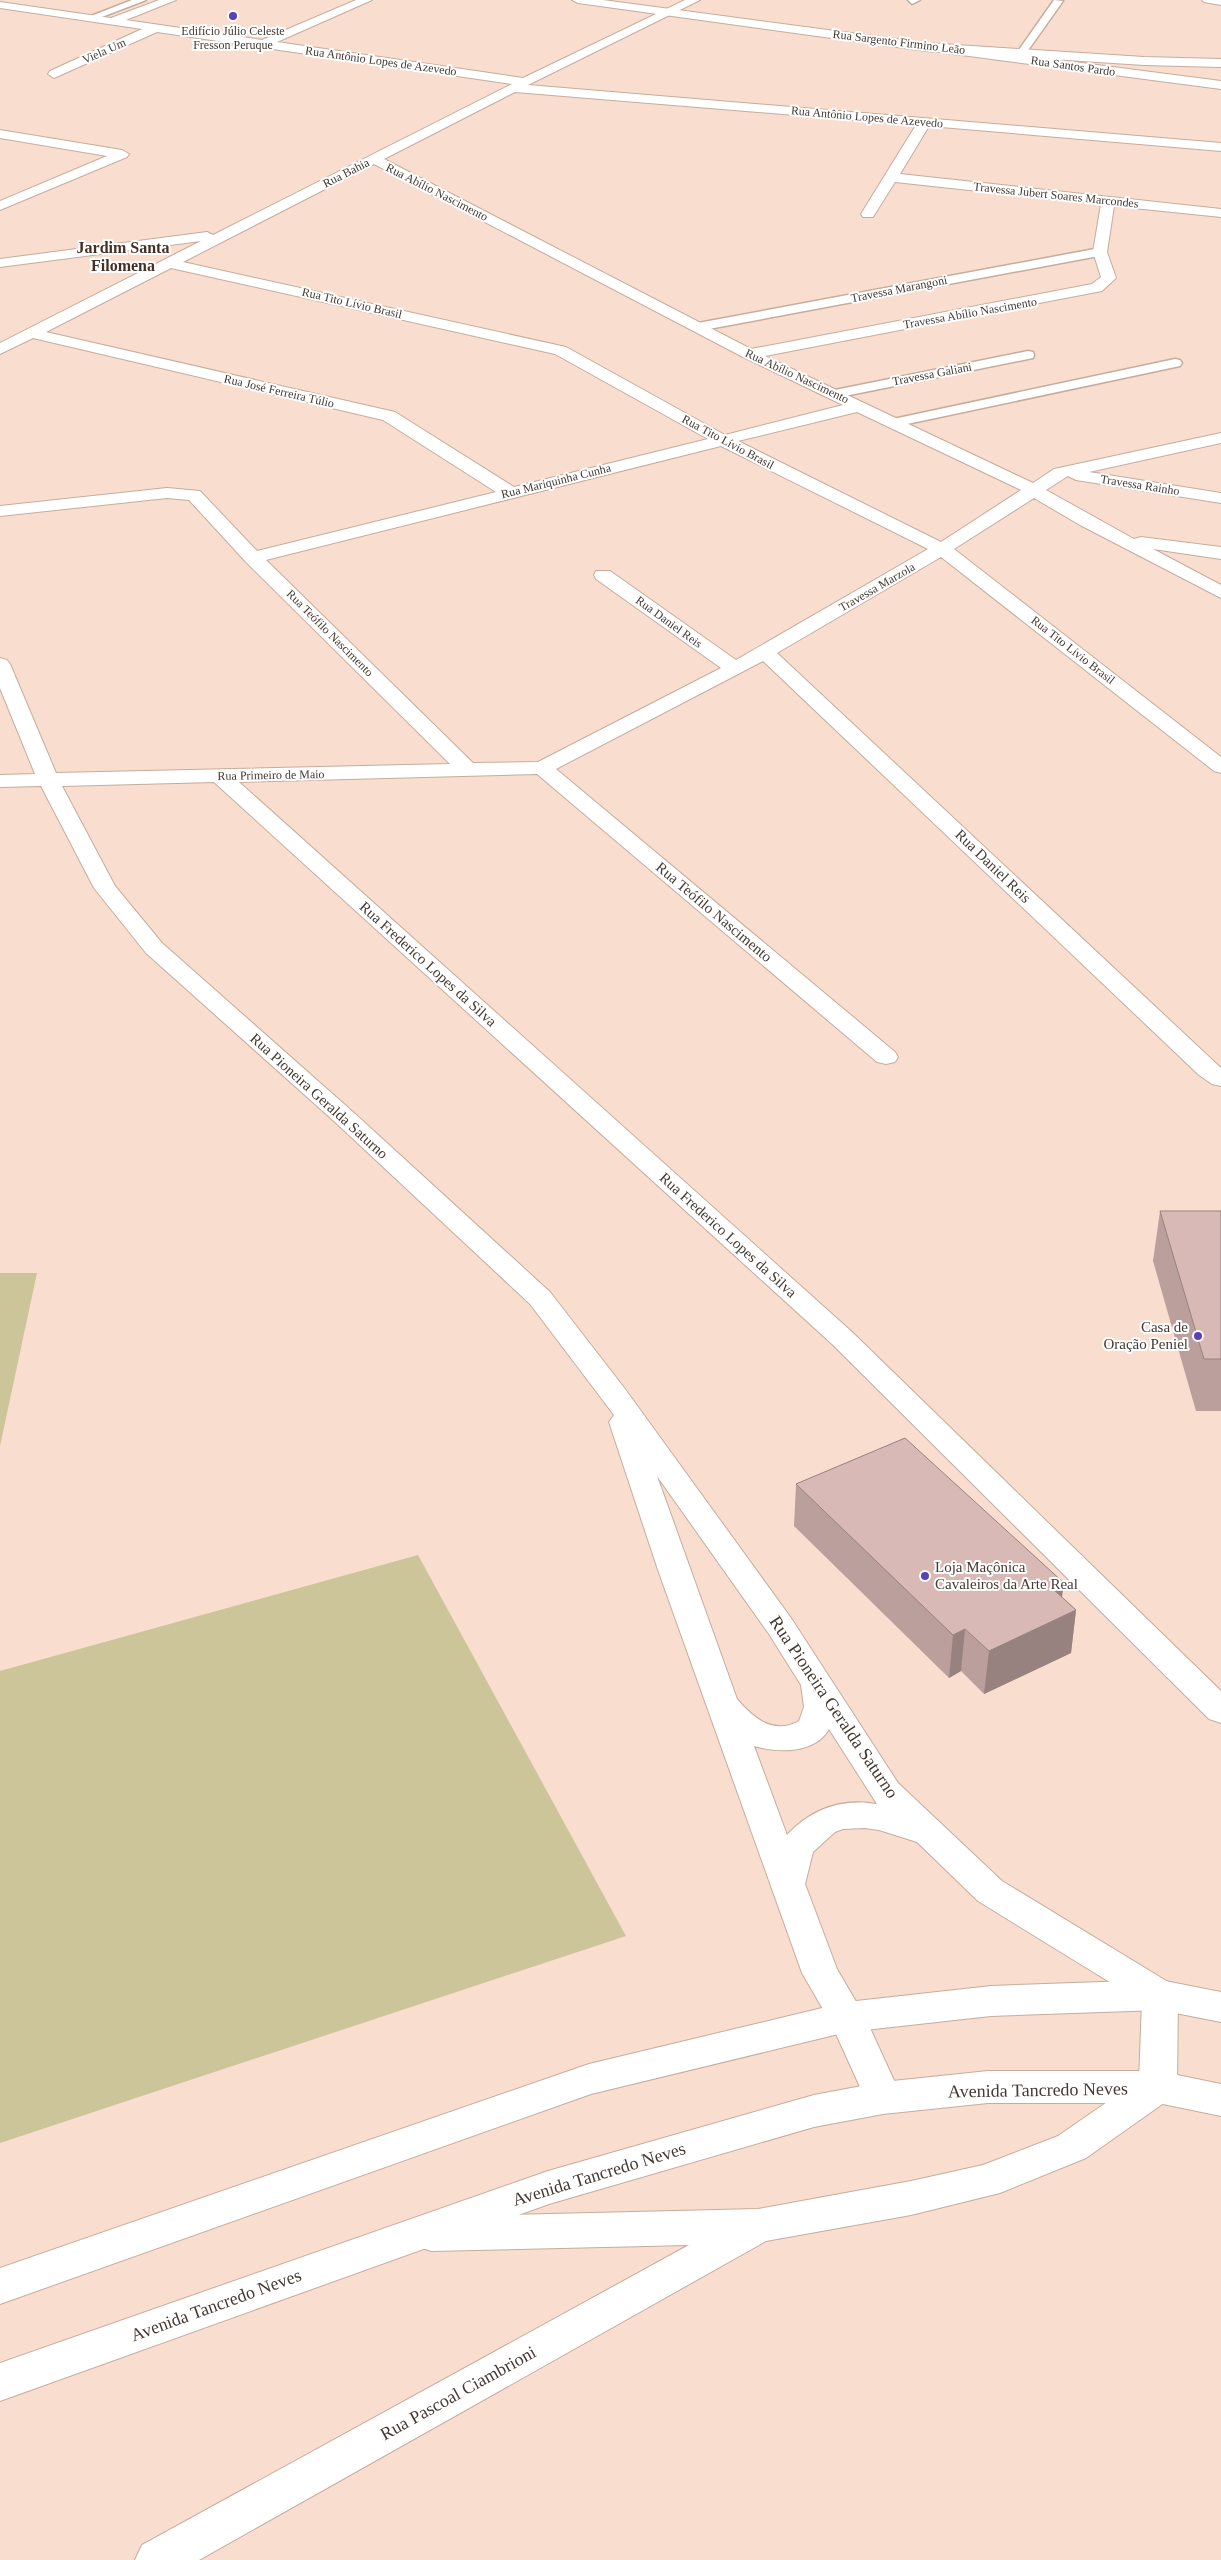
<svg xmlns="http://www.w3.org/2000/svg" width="1221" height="2560" font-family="Georgia,serif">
	<rect width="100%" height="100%" fill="#f9decf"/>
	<path fill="#ccc59a" d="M0,1273H37L0,1446Z
		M418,1555L626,1936L0,2143V1671Z"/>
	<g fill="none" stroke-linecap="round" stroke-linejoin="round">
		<defs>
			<path id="service" d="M132,0H146L94,20L86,18Z
				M908,0H920L912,4Z
				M1054,0L1063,1L1024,56H1018L1016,54Z
				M1100,248L1106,252L1104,255L698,331L692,327L698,323Z
				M1028,351L1033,352L1034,355L1033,358L835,398L828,394L835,390Z
				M1175,359L1180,360L1182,363L1180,366L893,427L886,423L893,419Z"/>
			<path id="minor" d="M159,0H176L126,20L262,40L356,0H372L277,42L523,78L685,0H700L528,85L1221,143V151L929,126L900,174L1221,209V217L1114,206L1107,252L1116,278L1102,291L765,356L1033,483L1054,469L1221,433V443L1089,472L1221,493V503L1076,480L1068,476L1046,490L1134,539L1141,537L1221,547V559L1153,549L1221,585V598L1080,525L1034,498L954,549L1221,757V773L1214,771L941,557L777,653L1221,1068V1086L1212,1084L1199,1075L763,661L556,769L895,1052L898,1057L895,1062L886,1064L877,1062L537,774L239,782L852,1332L1221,1691V1723L1209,1719L832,1344L214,782L62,786L115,886L162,943L353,1112L550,1292L625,1389L791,1618L898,1783L1002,1881L1173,1985L1178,1995L1177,2087L1171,2098L1086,2158L1000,2193L911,2215L766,2241L199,2560H135L142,2545L689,2245L431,2251L417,2246L411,2234L417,2222L431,2217L758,2209L911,2181L983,2165L1058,2136L1139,2080L1142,2002L978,1901L917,1842L879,1830L865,1828L843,1829L835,1832L813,1852L805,1884L837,1969L865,2017L902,2098L896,2109L883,2114L870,2109L831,2023L802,1973L658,1570L609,1422L614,1415L530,1304L335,1122L146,953L94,888L41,786L0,787V775L35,774L0,688V658L7,660L10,664L56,773L450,764L246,562L189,500L167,498L0,516V506L167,488L200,491L257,551L496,492L383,420L33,338L0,354V343L201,241L0,267V259L207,232L213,235L512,84L157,32L54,78L48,74L50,71L142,29L0,8V2L111,18ZM515,92L916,125L861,214L863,217H873L895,182L1101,204L1093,252L1101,277L1092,284L751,349L384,159ZM374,164L743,357L843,405L725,435L566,347L183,262ZM171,268L555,354L708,439L514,487L395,412L46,332ZM857,412L1021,490L941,542L738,441ZM721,446L928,549L736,660L610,571H596L594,575L596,579L721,668L538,762L473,763L266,560ZM657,1476L769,1634L801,1685L804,1707L799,1721C774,1735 754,1719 737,1699ZM829,1729L877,1804C842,1798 811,1809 787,1835L754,1746C778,1753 815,1754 829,1729Z
				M1202,0H1221V5L1204,2Z
				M950,46L1221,81V89L946,53L944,50Z
				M0,130L122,150L129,154L127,157L0,210V201L107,156L0,138Z"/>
			<path id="tertiary" d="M572,0H603L926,43L1144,57L1221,59V67L1144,65L926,51L578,3Z
				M1160,1980L1221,1992V2022L1160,2010L991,2016L847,2032L591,2094L0,2304V2268L589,2064L847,2002L991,1986Z
				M988,2071H1158L1221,2084V2116L1158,2103H988L883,2114L814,2127L549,2204L0,2401V2363L548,2171L814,2095L883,2082Z"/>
		</defs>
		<use href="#service" stroke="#c6ac9d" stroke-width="3"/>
		<use href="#minor" stroke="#c6ac9d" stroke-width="2"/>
		<use href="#tertiary" stroke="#c6ac9d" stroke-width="2"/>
		<use href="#service" fill="#fff" fill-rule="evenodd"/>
		<use href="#minor" fill="#fff" fill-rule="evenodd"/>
		<use href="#tertiary" fill="#fff" fill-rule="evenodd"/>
	</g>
	<path fill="#ba9f9c" d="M1160,1211H1221V1411H1196L1153,1261Z
		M796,1484L1062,1597L1076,1610L1071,1653L984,1694L961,1671L949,1678L794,1526Z"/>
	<path fill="#97827f" d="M1064,1583L1059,1618L1076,1610L1071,1653L984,1694L989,1651L1053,1589Z
		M965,1629L961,1671L949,1678L953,1635Z"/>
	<path fill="#d8b9b5" stroke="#97827f" d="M1160,1211H1221V1359H1204Z
		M905,1438L1064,1583L1053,1589L1076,1610L989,1651L965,1629L953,1635L796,1484Z"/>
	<g fill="#5b3fb7" stroke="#fff" stroke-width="2">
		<circle cx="233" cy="16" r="5"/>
		<circle cx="1198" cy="1336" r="5"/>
		<circle cx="925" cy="1576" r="5"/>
	</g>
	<g text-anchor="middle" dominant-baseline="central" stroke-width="4" stroke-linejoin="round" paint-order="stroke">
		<g font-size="12" fill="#443933" stroke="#fff">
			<text x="233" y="31">Edifício Júlio Celeste<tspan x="233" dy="14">Fresson Peruque</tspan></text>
		</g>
		<g font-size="12" fill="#443933" stroke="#fff">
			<text transform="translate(899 42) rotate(7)">Rua Sargento Firmino Leão</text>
			<text transform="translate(104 51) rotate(-24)">Viela Um</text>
			<text transform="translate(381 61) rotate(8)">Rua Antônio Lopes de Azevedo</text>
			<text transform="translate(1073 66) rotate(8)">Rua Santos Pardo</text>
			<text transform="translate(867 117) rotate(5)">Rua Antônio Lopes de Azevedo</text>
			<text transform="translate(346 173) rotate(-27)">Rua Bahia</text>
			<text transform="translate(437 192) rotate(27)">Rua Abílio Nascimento</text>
			<text transform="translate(1056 195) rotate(6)">Travessa Jubert Soares Marcondes</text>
			<text transform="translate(899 289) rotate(-11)">Travessa Marangoni</text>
			<text transform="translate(352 303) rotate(13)">Rua Tito Lívio Brasil</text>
			<text transform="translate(970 313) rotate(-10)">Travessa Abílio Nascimento</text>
			<text transform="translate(932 374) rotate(-11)">Travessa Galiani</text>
			<text transform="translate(797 376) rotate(25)">Rua Abílio Nascimento</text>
			<text transform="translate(279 391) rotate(13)">Rua José Ferreira Túlio</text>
			<text transform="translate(728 442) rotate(28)">Rua Tito Lívio Brasil</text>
			<text transform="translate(556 481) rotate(-14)">Rua Mariquinha Cunha</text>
			<text transform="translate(1140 485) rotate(9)">Travessa Rainho</text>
			<text transform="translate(877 587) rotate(-30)">Travessa Marzola</text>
			<text transform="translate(669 622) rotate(36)">Rua Daniel Reis</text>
			<text transform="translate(330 633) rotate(45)">Rua Teófilo Nascimento</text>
			<text transform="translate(1073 650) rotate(38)">Rua Tito Lívio Brasil</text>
			<text transform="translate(271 775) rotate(-1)">Rua Primeiro de Maio</text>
		</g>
		<g font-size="15" fill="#443933" stroke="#fff">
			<text transform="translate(993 866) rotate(44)">Rua Daniel Reis</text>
			<text transform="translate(714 912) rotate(40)">Rua Teófilo Nascimento</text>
			<text transform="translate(428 964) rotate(42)">Rua Frederico Lopes da Silva</text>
			<text transform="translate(319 1096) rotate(42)">Rua Pioneira Geralda Saturno</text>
			<text transform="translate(728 1235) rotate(42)">Rua Frederico Lopes da Silva</text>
		</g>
		<g font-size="15" fill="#443933" stroke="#fff" text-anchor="end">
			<text x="1188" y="1327">Casa de<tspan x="1188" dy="17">Oração Peniel</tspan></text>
			<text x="935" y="1567" text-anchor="start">Loja Maçônica<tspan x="935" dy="17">Cavaleiros da Arte Real</tspan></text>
		</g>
		<g font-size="16" font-weight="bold" fill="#453025" stroke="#fff">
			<text x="123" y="247">Jardim Santa<tspan x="123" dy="18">Filomena</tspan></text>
		</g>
		<g font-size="18" fill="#443933" stroke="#fff">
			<text transform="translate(834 1707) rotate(56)">Rua Pioneira Geralda Saturno</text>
			<text transform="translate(1038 2090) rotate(-1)">Avenida Tancredo Neves</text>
			<text transform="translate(599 2174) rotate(-17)">Avenida Tancredo Neves</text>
			<text transform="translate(216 2305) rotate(-20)">Avenida Tancredo Neves</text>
			<text transform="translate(458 2393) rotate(-29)">Rua Pascoal Ciambrioni</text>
		</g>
	</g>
</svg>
